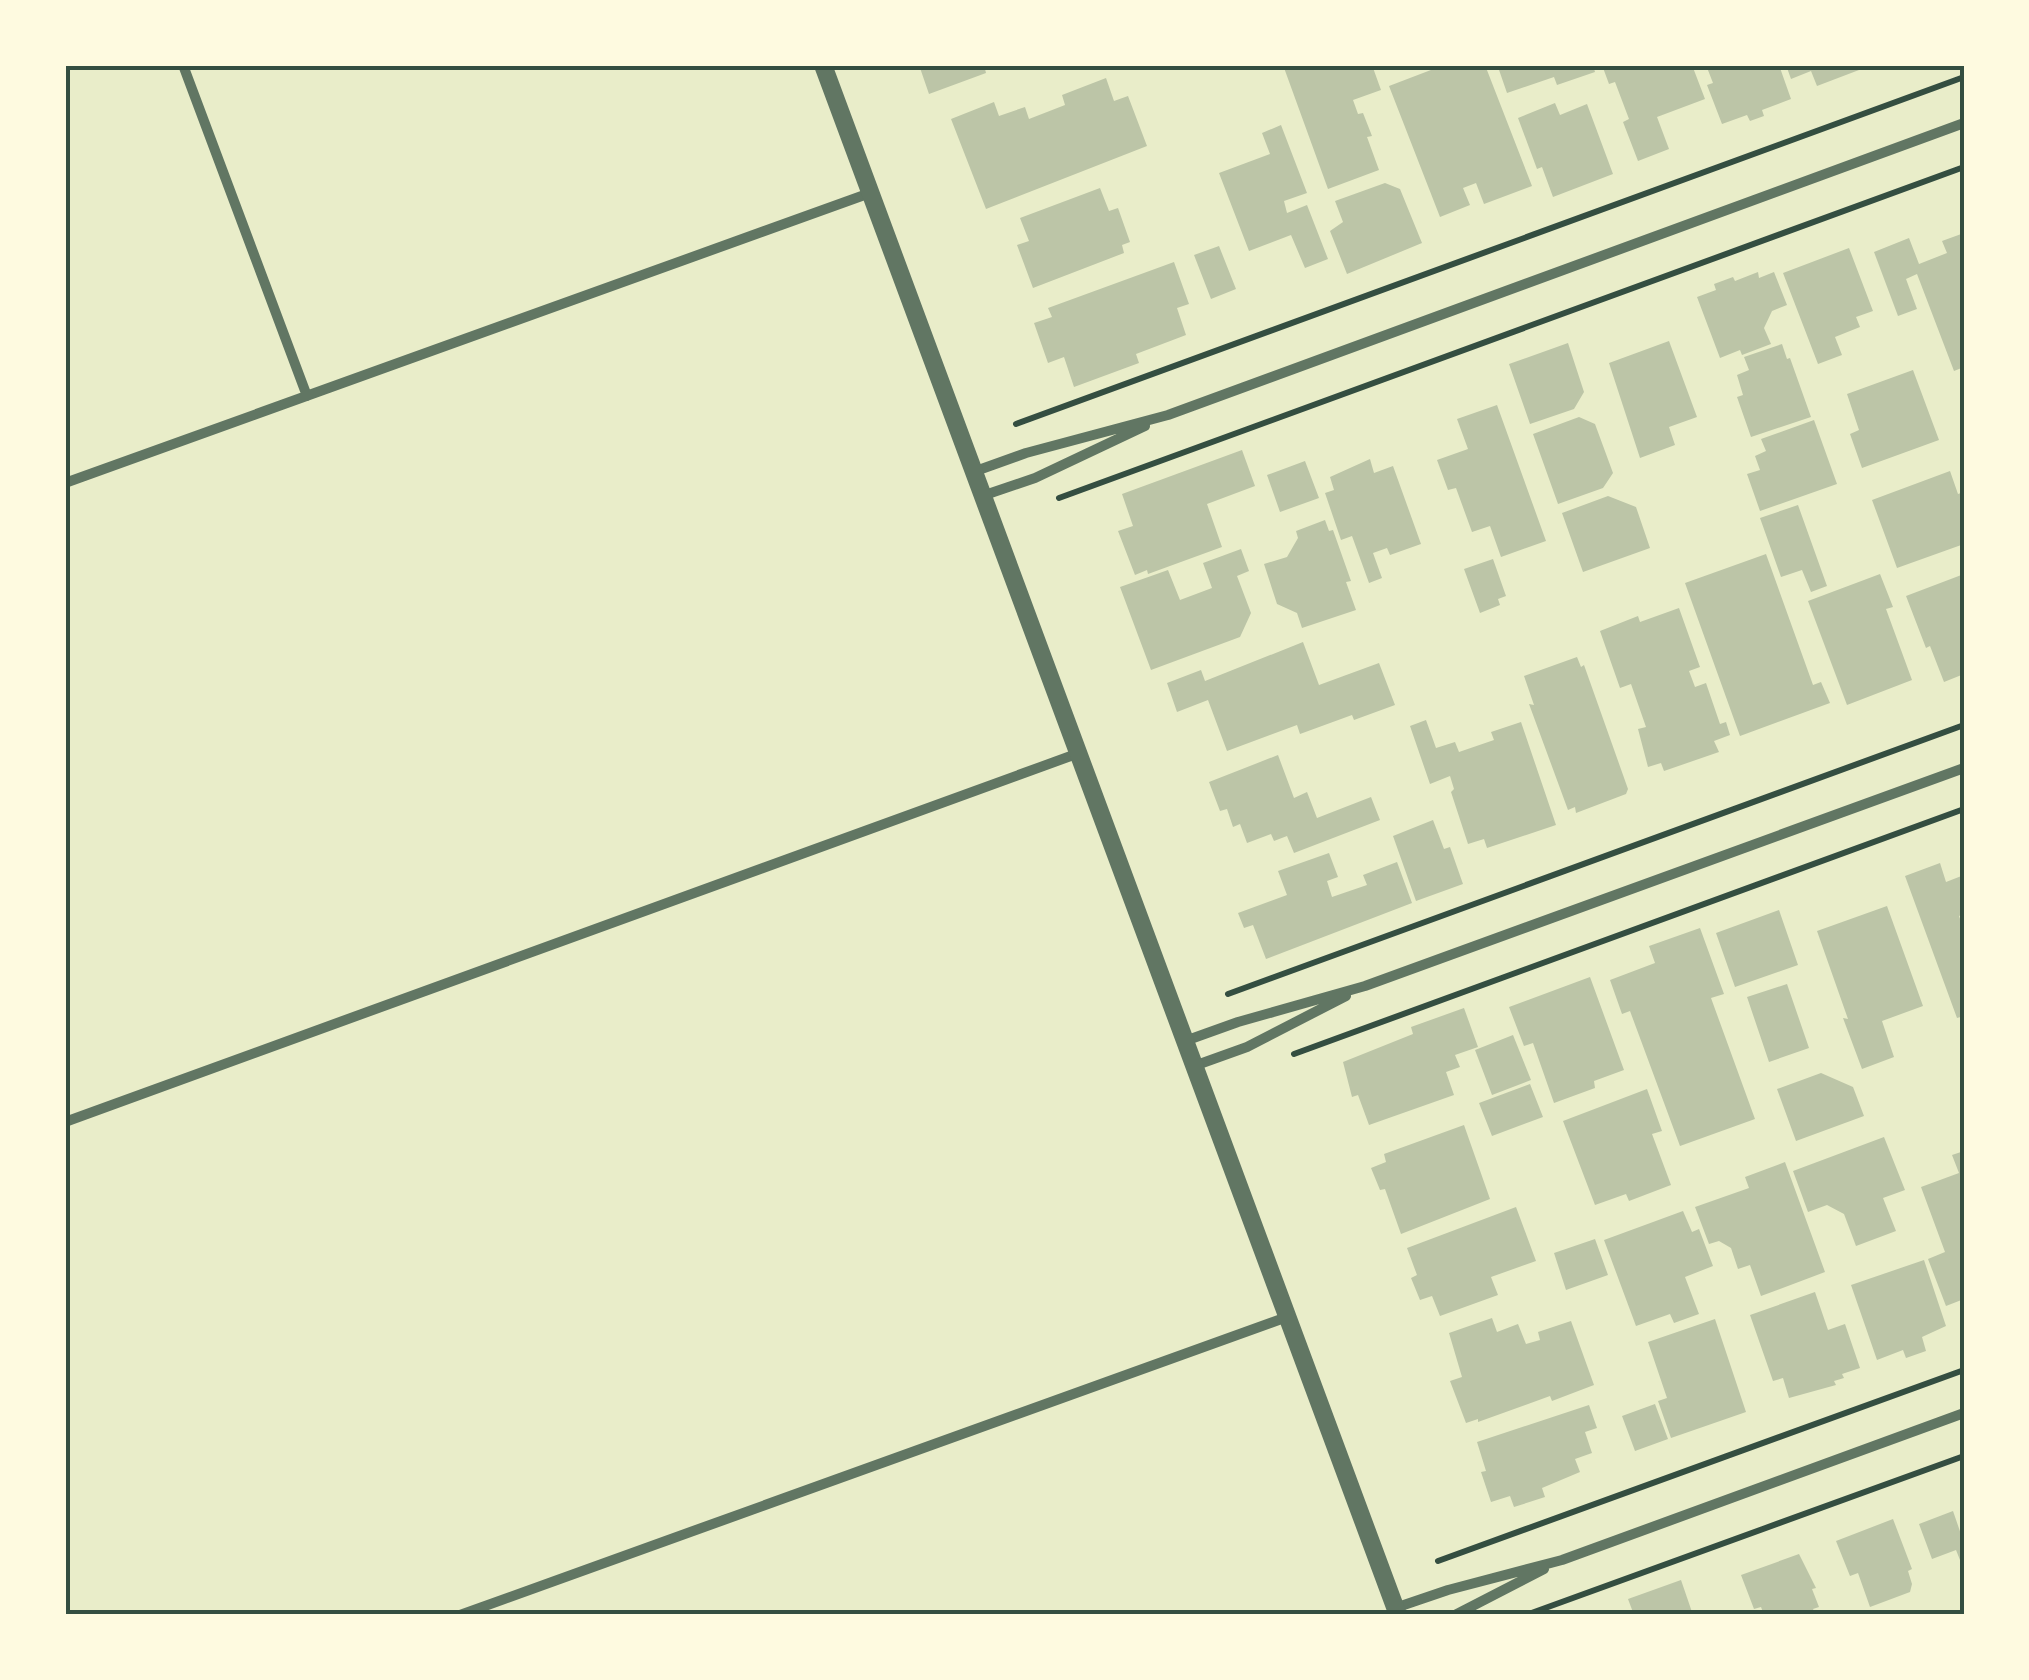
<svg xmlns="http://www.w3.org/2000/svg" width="2029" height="1680" font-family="'Golos Text',sans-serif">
	<rect width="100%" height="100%" fill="#e9edc9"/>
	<path fill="#bcc5a7" d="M919,65H984L986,73L929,94Z
		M1283,65H1372L1381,90L1353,100L1358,114L1363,113L1372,136L1367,137L1379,170L1328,189Z
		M1444,65H1485L1532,186L1484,204L1476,183L1463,188L1470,205L1440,217L1389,86Z
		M1504,65H1593L1595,72L1557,85L1554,77L1507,93L1498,67Z
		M1602,65H1692L1705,99L1657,117L1669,149L1638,161L1623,122L1629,119L1615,82L1609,84Z
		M1706,65H1779L1791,99L1762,110L1764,116L1750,121L1747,115L1722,124L1707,85L1713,83Z
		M1786,65H1858L1859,70L1817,86L1811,71L1791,79Z
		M1106,78L1114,101L1128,96L1147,146L986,209L951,119L994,102L999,116L1025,107L1029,119L1065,105L1062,95Z
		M1555,103L1560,115L1587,104L1613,174L1553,197L1542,167L1537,169L1518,118Z
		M1281,125L1307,193L1284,201L1287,213L1307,205L1328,259L1305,268L1291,235L1249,251L1219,173L1270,154L1262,133Z
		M1385,183L1400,189L1422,243L1347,274L1330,231L1343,222L1335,201Z
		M1100,188L1109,211L1118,208L1130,242L1122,245L1124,253L1033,288L1017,245L1029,241L1020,218Z
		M1964,233V367L1954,371L1917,274L1906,279L1917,309L1898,316L1874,252L1909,238L1919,264L1947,253L1942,241Z
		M1219,246L1236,289L1211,299L1194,255Z
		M1849,248L1873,311L1856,317L1860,327L1835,337L1842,355L1818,364L1783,273Z
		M1174,262L1189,304L1177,308L1186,335L1136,354L1139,363L1074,387L1064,357L1048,363L1034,323L1052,317L1048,308Z
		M1758,272L1759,278L1774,272L1787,305L1772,311L1764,328L1771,344L1742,355L1740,350L1720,358L1697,297L1716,290L1714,284L1733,277L1735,281Z
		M1669,341L1697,417L1669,427L1675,445L1640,458L1609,363Z
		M1568,343L1584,392L1574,409L1530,424L1509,364Z
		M1782,344L1787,359L1790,358L1811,417L1751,437L1737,397L1743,395L1737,375L1749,370L1744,357Z
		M1913,370L1939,440L1862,468L1850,434L1859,430L1847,394Z
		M1497,405L1546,541L1501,557L1490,526L1472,532L1456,488L1448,490L1437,460L1468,449L1457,419Z
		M1579,417L1595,424L1613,473L1603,488L1558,504L1533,434Z
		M1814,420L1837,484L1760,511L1747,474L1760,470L1755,456L1766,451L1761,439Z
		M1242,450L1255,486L1207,504L1222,547L1148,574L1147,570L1135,575L1118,531L1133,526L1122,494Z
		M1370,459L1374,473L1393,466L1421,544L1390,555L1387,548L1373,553L1382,578L1369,583L1352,536L1341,540L1325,493L1334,490L1330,477Z
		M1305,461L1319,498L1280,512L1267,475Z
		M1950,471L1958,494L1964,492V544L1897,568L1872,500Z
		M1608,496L1636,507L1650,548L1583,572L1562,513Z
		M1798,505L1827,586L1811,592L1802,570L1781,577L1760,518Z
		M1325,520L1329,531L1333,530L1351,581L1346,582L1356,610L1302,628L1297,613L1277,604L1264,564L1287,557L1298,538L1296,531Z
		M1241,549L1249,571L1237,576L1251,613L1240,637L1151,670L1120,587L1168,570L1180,600L1212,588L1203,563Z
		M1766,554L1813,685L1821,682L1830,703L1740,736L1685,583Z
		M1493,559L1506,596L1498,599L1500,605L1480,613L1464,569Z
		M1880,574L1893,607L1886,609L1912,680L1847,705L1808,601Z
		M1964,574V674L1944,682L1930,646L1926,648L1906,596Z
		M1679,608L1700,667L1689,671L1695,687L1706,683L1720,724L1726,722L1730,735L1714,741L1719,752L1664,771L1661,763L1648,767L1638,729L1646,727L1631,684L1620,688L1600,631L1638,616L1640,622Z
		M1303,642L1319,685L1379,663L1395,705L1354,720L1352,715L1300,734L1297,725L1227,751L1208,700L1177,712L1167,683L1201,670L1205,681Z
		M1577,657L1581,667L1584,665L1628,789L1626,794L1576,813L1575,807L1568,810L1529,704L1534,705L1524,676Z
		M1426,720L1436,748L1455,742L1459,752L1494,740L1491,732L1521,722L1556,825L1487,848L1484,839L1468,844L1451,792L1454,789L1450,776L1430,784L1410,726Z
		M1278,755L1294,798L1307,792L1317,818L1371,797L1380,820L1294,853L1287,836L1274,841L1271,834L1247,843L1240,824L1233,827L1227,809L1220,811L1209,782Z
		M1433,820L1444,849L1450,847L1463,884L1416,901L1393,836Z
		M1329,853L1338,877L1327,881L1332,897L1367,885L1363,875L1397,862L1412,903L1266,959L1253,925L1244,928L1238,913L1287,895L1278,871Z
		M1940,863L1946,882L1964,875V914L1959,916L1964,930V1016L1957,1018L1905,876Z
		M1887,906L1923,1006L1882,1021L1894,1057L1862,1069L1843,1018L1848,1019L1817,931Z
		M1779,910L1798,965L1735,987L1716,933Z
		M1700,928L1724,994L1711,998L1755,1119L1680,1146L1630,1011L1622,1014L1610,980L1655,963L1649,946Z
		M1590,977L1624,1070L1594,1081L1595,1088L1554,1103L1533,1043L1524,1046L1509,1007Z
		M1787,984L1809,1048L1769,1062L1747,997Z
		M1464,1008L1478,1047L1455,1055L1460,1067L1446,1072L1454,1095L1369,1125L1358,1095L1352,1097L1343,1062L1413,1034L1411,1027Z
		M1513,1035L1531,1080L1492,1095L1475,1050Z
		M1821,1073L1853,1087L1864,1116L1796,1141L1777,1089Z
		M1530,1084L1543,1117L1492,1136L1479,1103Z
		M1647,1089L1662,1131L1652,1134L1671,1185L1629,1201L1626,1194L1595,1205L1563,1121Z
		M1464,1125L1490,1199L1401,1234L1385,1189L1380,1190L1371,1168L1386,1162L1384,1154Z
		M1884,1137L1905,1190L1883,1198L1896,1231L1856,1246L1844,1214L1827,1205L1808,1212L1793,1171Z
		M1964,1151V1299L1946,1306L1928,1259L1945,1252L1921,1187L1959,1173L1952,1155Z
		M1785,1162L1825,1272L1761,1296L1750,1265L1738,1269L1731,1248L1719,1241L1709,1244L1695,1207L1749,1188L1745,1177Z
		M1516,1207L1536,1261L1491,1277L1498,1295L1440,1316L1432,1296L1420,1300L1411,1278L1417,1275L1407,1248Z
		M1683,1211L1692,1232L1699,1229L1713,1266L1685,1277L1699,1314L1674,1323L1670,1314L1636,1326L1604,1240Z
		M1595,1239L1608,1275L1566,1290L1554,1253Z
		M1924,1260L1946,1326L1922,1337L1926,1351L1906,1358L1903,1350L1877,1360L1851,1285Z
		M1815,1292L1828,1330L1845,1324L1860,1368L1842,1374L1844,1378L1834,1381L1836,1385L1789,1398L1783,1378L1773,1381L1750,1315Z
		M1492,1318L1497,1332L1518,1324L1526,1344L1540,1340L1538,1332L1571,1321L1594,1385L1552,1401L1550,1396L1478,1422V1419L1466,1423L1450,1381L1462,1377L1449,1333Z
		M1715,1319L1746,1412L1671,1438L1658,1401L1667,1398L1648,1342Z
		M1655,1404L1668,1439L1635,1451L1622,1416Z
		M1589,1405L1597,1428L1585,1432L1592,1453L1575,1459L1580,1472L1542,1488L1545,1497L1514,1507L1510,1496L1491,1502L1481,1472L1486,1471L1477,1442Z
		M1953,1511L1964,1543V1570L1956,1550L1932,1559L1919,1524Z
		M1893,1519L1912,1569L1908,1571L1912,1584L1910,1592L1870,1607L1858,1573L1850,1576L1836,1541Z
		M1799,1554L1816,1588L1812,1589L1819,1607L1813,1609L1816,1615H1764L1761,1607L1754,1609L1741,1575Z
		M1681,1580L1693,1615H1634L1628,1599Z"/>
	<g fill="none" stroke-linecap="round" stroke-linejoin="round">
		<path stroke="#344e41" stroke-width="6" d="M1016,424L1964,77
			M1059,498L1964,167
			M1228,994L1964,725
			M1294,1054L1964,809
			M1438,1561L1964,1370
			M1526,1615L1964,1456"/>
		<path stroke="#617663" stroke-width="10" d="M183,65L307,396
			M973,472L1026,453L1168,415L1964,123
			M65,483L870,193
			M982,496L1035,478L1145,426
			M1185,1041L1238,1022L1365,986L1964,768
			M1194,1066L1247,1047L1346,996
			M65,1122L1079,753
			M1395,1608L1448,1590L1562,1560L1964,1413
			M460,1615L1287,1317
			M1455,1615L1544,1569"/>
		<path stroke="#617663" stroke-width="18" d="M823,65L1398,1615"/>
	</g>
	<rect width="2029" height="1680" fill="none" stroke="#fefae0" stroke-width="135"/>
	<rect x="68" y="68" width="1894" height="1544" fill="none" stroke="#344e41" stroke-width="4"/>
</svg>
